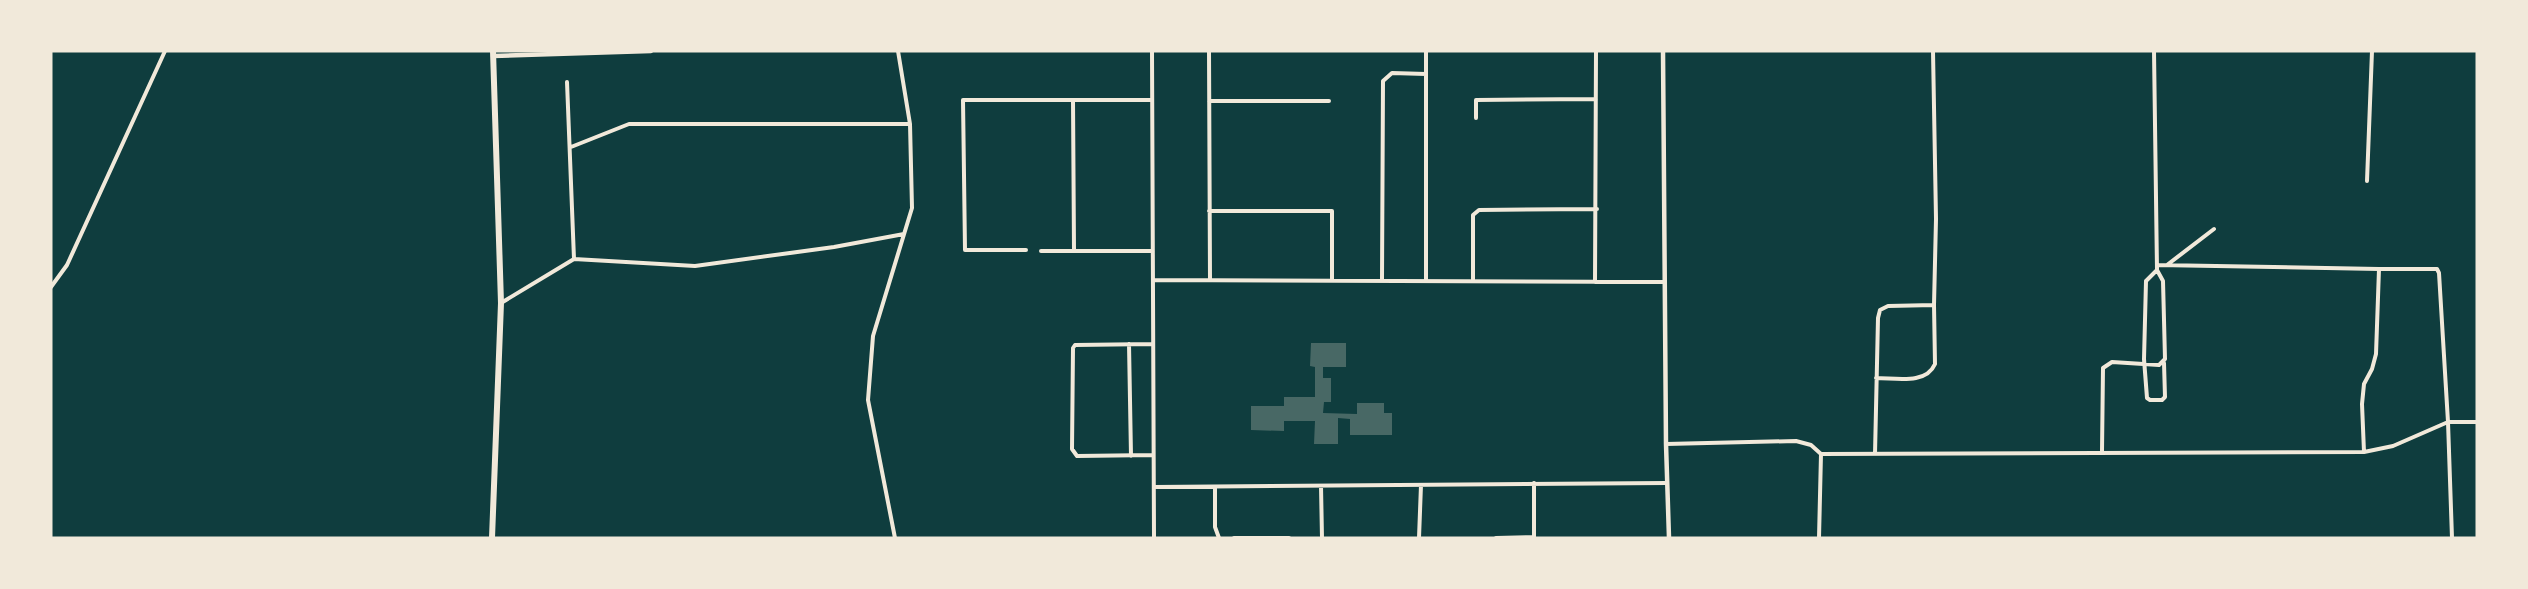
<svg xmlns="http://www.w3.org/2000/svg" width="2528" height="589" font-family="Commissioner,sans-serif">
	<rect width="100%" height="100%" fill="#0f3d3e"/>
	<path fill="#486865" d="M1311,343H1346V367H1323V378H1331V402H1324L1323,413L1357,414V403H1384V413H1392V435H1350V419L1338,418V444H1314L1315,421H1284V431L1251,430V406H1284V397H1315V367L1310,366Z"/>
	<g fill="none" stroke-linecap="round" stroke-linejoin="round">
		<path stroke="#f1e9da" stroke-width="4" d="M1152,51L1154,538
			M1209,51L1210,280
			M1073,100L1074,251
			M1209,101H1329
			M1476,118V100L1596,99
			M571,147L629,124H910
			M2367,181L2372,51
			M1209,211H1332V280
			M1026,250H965L963,100H1152
			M1041,251H1153
			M574,259L695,266L834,247L904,234
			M2158,265L2379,269
			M2167,265L2214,229
			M2157,270L2146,281L2144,359L2147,398L2150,400H2162L2165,397L2164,363
			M1153,280L1665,282
			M1382,280L1383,81L1392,73L1426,74
			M1426,281V51
			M1473,281V215L1479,210L1597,209
			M1595,282L1596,51
			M51,287L67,265L165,51
			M501,303L574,259L567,82
			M1129,344L1131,456
			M1153,344L1075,345L1073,348L1072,449L1077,456L1153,455
			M1876,378C1896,378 1926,385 1935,364L1934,305
			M1666,444L1796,441L1811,445L1821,454
			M2102,451L2103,368L2112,362L2159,365L2165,359L2163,281L2157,270L2154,51
			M2364,452L2362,404L2364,384L2372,369L2376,354L2379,269H2437L2439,273L2448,422L2452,538
			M1875,454L1878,318L1880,310L1888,306L1934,305L1936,219L1933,51
			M1321,486L1322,538
			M1154,487L1667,483
			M1215,487V527L1219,538
			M895,538L868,400L873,336L912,208L910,124L898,51
			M1234,538H1289
			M1419,538L1421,485
			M1496,538L1534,537V483
			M1819,538L1821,454L2364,452L2393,446L2448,422H2477"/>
		<path stroke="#f1e9da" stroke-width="4.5" d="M1663,51L1666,444L1669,538
			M493,56L651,51"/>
		<path stroke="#f1e9da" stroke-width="6" d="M492,538L501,303L493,51"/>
	</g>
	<rect width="2528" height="589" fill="none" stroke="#f1e9da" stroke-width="105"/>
</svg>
